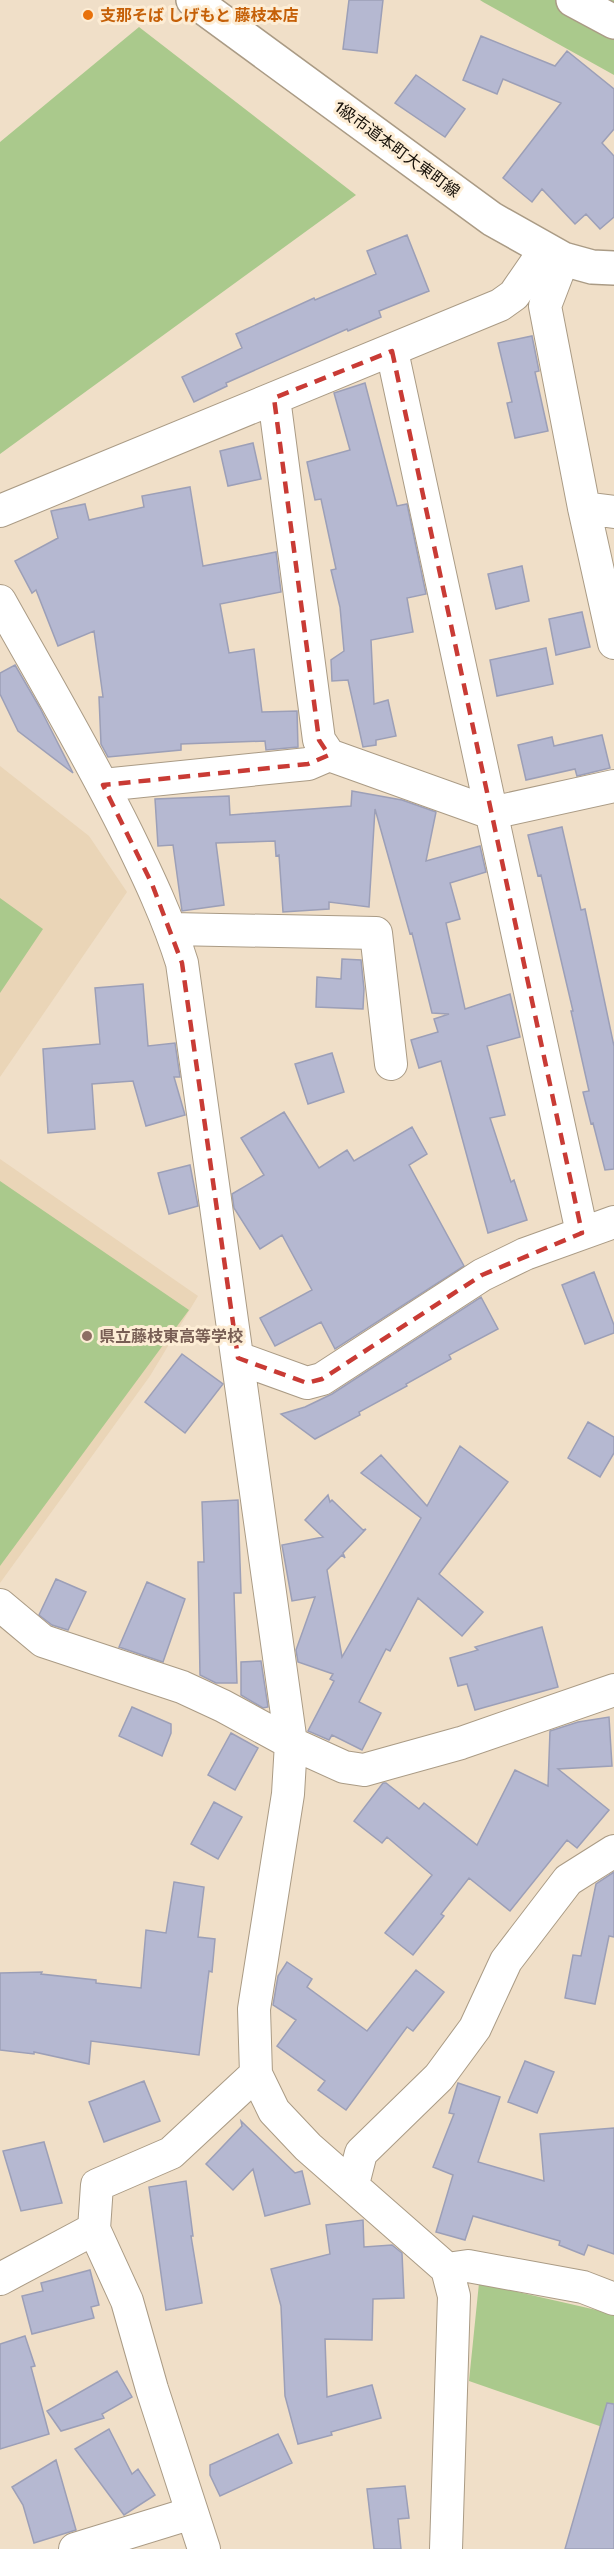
<svg xmlns="http://www.w3.org/2000/svg" width="614" height="2549" font-family="Rubik,'Noto Sans JP',sans-serif">
	<rect width="100%" height="100%" fill="#f0dfc8"/>
	<path fill="#ead5b7" d="M0,766L89,836L127,892L0,1077Z
		M0,1159L198,1296L150,1376L0,1583Z"/>
	<path fill="#aac98c" d="M480,0H614V75L483,2Z
		M139,27L356,195L0,454V142Z
		M0,898L43,929L0,993Z
		M0,1181L189,1310L0,1566Z
		M479,2283L614,2314V2431L469,2381Z"/>
	<path fill="#b5b8d1" stroke="#9c9fb7" stroke-width="1.5" d="M349,0H383L377,53L343,49Z
		M481,36L555,66L567,51L614,89V129L602,143L614,156V217L600,229L586,214L575,224L542,189L532,202L503,178L561,103L503,79L497,94L463,80Z
		M416,75L465,109L445,137L395,103Z
		M407,235L429,291L379,311L381,317L348,331L347,329L226,383L227,386L194,402L182,377L242,348L236,334L314,298L315,300L376,274L367,251Z
		M532,336L539,371L535,372L548,431L515,438L507,403L512,402L498,343Z
		M365,383L397,506L407,504L426,594L407,598L413,632L371,640L374,704L388,700L396,736L376,740V745L363,747L348,680L332,681L331,660L344,651L340,607L331,570L336,569L321,499L315,500L307,462L350,450L334,393Z
		M253,443L261,479L228,486L220,451Z
		M190,487L203,566L276,552L281,592L220,604L229,653L254,649L262,712L297,711L298,747L266,750L265,741L181,744V750L108,757L101,744L99,697H103L94,631L58,646L36,590L32,593L15,561L58,538L51,511L85,504L89,520L144,507L142,496Z
		M522,566L529,601L496,609L488,574Z
		M582,612L590,647L556,655L549,619Z
		M546,648L553,684L497,696L490,660Z
		M15,665L40,708L73,773L18,731L0,694V673Z
		M602,735L610,768L577,776L575,769L526,780L518,745L552,737L554,746Z
		M352,791L402,800L436,812L426,861L480,846L486,872L450,883L460,919L446,923L465,1009L510,994L520,1037L487,1046L505,1115L490,1118L511,1182L514,1180L527,1220L488,1233L441,1061L419,1068L411,1040L438,1032L434,1019L449,1014L432,1013L412,933L410,934L375,809L369,907L329,902V909L283,912L279,855L276,856L275,841L216,843L224,905L182,911L173,845L158,846L155,799L229,796L230,815L351,806Z
		M562,827L581,910L585,909L614,1046V1169L605,1170L593,1123L591,1124L583,1092L589,1091L571,1011H573L541,875L538,876L528,835Z
		M342,959L361,960L364,989L363,1009L316,1007L317,977L341,979Z
		M143,984L148,1046L175,1043L180,1077H174L185,1115L146,1126L133,1081L92,1084L95,1129L48,1133L43,1049L100,1044L95,988Z
		M332,1053L344,1092L308,1104L295,1064Z
		M284,1112L319,1168L347,1150L354,1161L412,1127L427,1154L409,1165L464,1266L335,1349L321,1322L275,1346L260,1318L312,1290L282,1235L260,1249L234,1208L232,1194L264,1175L241,1138Z
		M190,1165L198,1206L169,1214L158,1173Z
		M594,1272L614,1325V1333L585,1344L562,1285Z
		M481,1297L498,1329L449,1355L451,1359L406,1384L407,1386L359,1412L360,1415L315,1439L281,1414L305,1407L332,1394Z
		M182,1354L223,1384L185,1433L145,1402Z
		M588,1422L614,1437V1453L600,1477L568,1458Z
		M460,1446L508,1482L439,1574L483,1612L462,1636L418,1598L390,1651L386,1649L359,1702L381,1713L362,1750L332,1735L329,1740L308,1731L334,1681L330,1679L333,1674L298,1662L296,1650L315,1597L292,1601L282,1545L323,1537L305,1520L328,1495L330,1502L332,1500L363,1530L366,1529L343,1553L345,1558L342,1555L327,1570L342,1657L421,1518L361,1473L381,1455L427,1506Z
		M238,1500L241,1593H234L237,1683H216L200,1675L198,1562H204L202,1502Z
		M56,1579L86,1592L68,1630L52,1625L39,1615Z
		M147,1582L185,1599L163,1662L119,1647Z
		M542,1627L558,1687L475,1710L467,1684L458,1686L450,1658L478,1650L475,1647Z
		M261,1661L268,1707L263,1708L241,1695V1662Z
		M132,1707L171,1724V1733L162,1756L119,1736Z
		M609,1717L612,1766L558,1769L609,1810L577,1848L567,1840L510,1911L469,1878L441,1914L444,1916L413,1955L385,1933L432,1875L387,1837L382,1843L354,1821L383,1783H386L419,1809L424,1803L477,1845L515,1770L548,1786L550,1731L578,1722Z
		M231,1733L258,1748L235,1790L208,1775Z
		M214,1802L242,1817L218,1859L191,1844Z
		M614,1872V1937L609,1936L595,2004L565,1998L573,1955L581,1956L596,1884Z
		M174,1882L204,1887L198,1937L215,1939L212,1972L209,1971L199,2055L91,2041L89,2064L34,2052V2054L0,2050V1973L42,1972L41,1974L96,1980V1983L141,1988L146,1930L166,1933Z
		M287,1962L312,1979L307,1987L367,2031L416,1970L444,1992L413,2031L407,2027L346,2110L318,2090L325,2081L277,2046L296,2020L273,2005L278,1976Z
		M525,2061L554,2072L537,2113L508,2102Z
		M144,2081L160,2121L104,2142L89,2102Z
		M458,2083L500,2097L478,2162L544,2181L540,2134L614,2128V2254L588,2245L584,2255L559,2245L560,2241L473,2216L465,2240L436,2232L453,2175L433,2167L454,2114L449,2113Z
		M241,2121L295,2173L302,2171L310,2204L265,2216L253,2169L233,2190L206,2164L242,2126Z
		M44,2142L62,2203L21,2211L3,2151Z
		M186,2181L193,2236H191L202,2303L166,2310L149,2187Z
		M363,2220L364,2247L392,2245L402,2253L404,2298L373,2299L372,2340L325,2339L327,2397L372,2385L381,2418L331,2432L332,2435L298,2444L285,2396L281,2306L271,2269L330,2254L326,2225Z
		M90,2270L99,2305L91,2307L94,2318L32,2334L22,2296L43,2291L41,2283Z
		M25,2336L35,2366L31,2367L49,2434L0,2449V2344Z
		M117,2371L132,2397L102,2414L104,2418L61,2431L47,2411Z
		M607,2403L614,2404V2549H565Z
		M109,2429L132,2474L138,2469L155,2495L124,2515L75,2449Z
		M278,2434L292,2463L220,2496L210,2475V2465Z
		M56,2460L76,2530L34,2543L23,2505L12,2487Z
		M405,2486L409,2518L398,2519L401,2549H374L367,2489Z"/>
	<g fill="none" stroke-linecap="round" stroke-linejoin="round">
		<defs>
			<path id="minor" d="M563,259L545,306L584,508L614,643
				M392,351L582,1233
				M274,398L319,740L329,755L491,813L614,786
				M584,508L614,512
				M0,511L500,305L514,295L545,250
				M0,601C43,678 88,754 127,833C148,876 168,918 182,963L291,1743L288,1794L254,2009L256,2074L274,2111L308,2147L447,2269L454,2296L446,2549
				M103,785L308,764L329,755
				M172,929L376,933L391,1064
				M238,1358L307,1383L322,1379L482,1275L525,1254L614,1222
				M0,1605L43,1641L182,1687L223,1706L291,1743L344,1767L364,1770L461,1743L614,1690
				M353,2184L361,2153L439,2077L475,2028L506,1961L568,1880L614,1851
				M447,2269L468,2266L583,2287L614,2299
				M0,2279L94,2229
				M75,2549L192,2513
				M204,2549L152,2389L127,2301L94,2229L97,2185L171,2153L256,2074"/>
			<path id="tertiary" d="M193,0L492,219L563,259L592,267L614,268
				M573,0L614,22"/>
		</defs>
		<use href="#minor" stroke="#aa9b85" stroke-width="34"/>
		<use href="#tertiary" stroke="#aa9b85" stroke-width="36"/>
		<use href="#minor" stroke="#fff" stroke-width="32"/>
		<use href="#tertiary" stroke="#fff" stroke-width="33"/>
	</g>
	<path fill="none" stroke="#c93b35" stroke-width="4.5" stroke-dasharray="12 8" stroke-linejoin="round" d="M392,351L582,1233L482,1275L322,1379L307,1383L238,1358L182,963L152,884L103,785L308,764L329,755L319,740L274,398Z"/>
	<circle fill="#e8710a" stroke="#fdedd5" stroke-width="2" cx="88" cy="15" r="6"/>
	<circle fill="#8d6e63" stroke="#fdedd5" stroke-width="2" cx="87" cy="1336" r="6"/>
	<g text-anchor="middle" dominant-baseline="central" stroke-width="6" stroke-linejoin="round" paint-order="stroke">
		<g font-size="16" font-weight="bold" fill="#c56008" stroke="#fdedd5" text-anchor="start">
			<text x="100" y="15">支那そば しげもと 藤枝本店</text>
		</g>
		<g font-size="16" fill="#18120a" stroke="#fdedd5">
			<text transform="translate(397 149) rotate(36)">1級市道本町大東町線</text>
		</g>
		<g font-size="16" font-weight="bold" fill="#785e54" stroke="#fdedd5" text-anchor="start">
			<text x="99" y="1336">県立藤枝東高等学校</text>
		</g>
	</g>
</svg>
